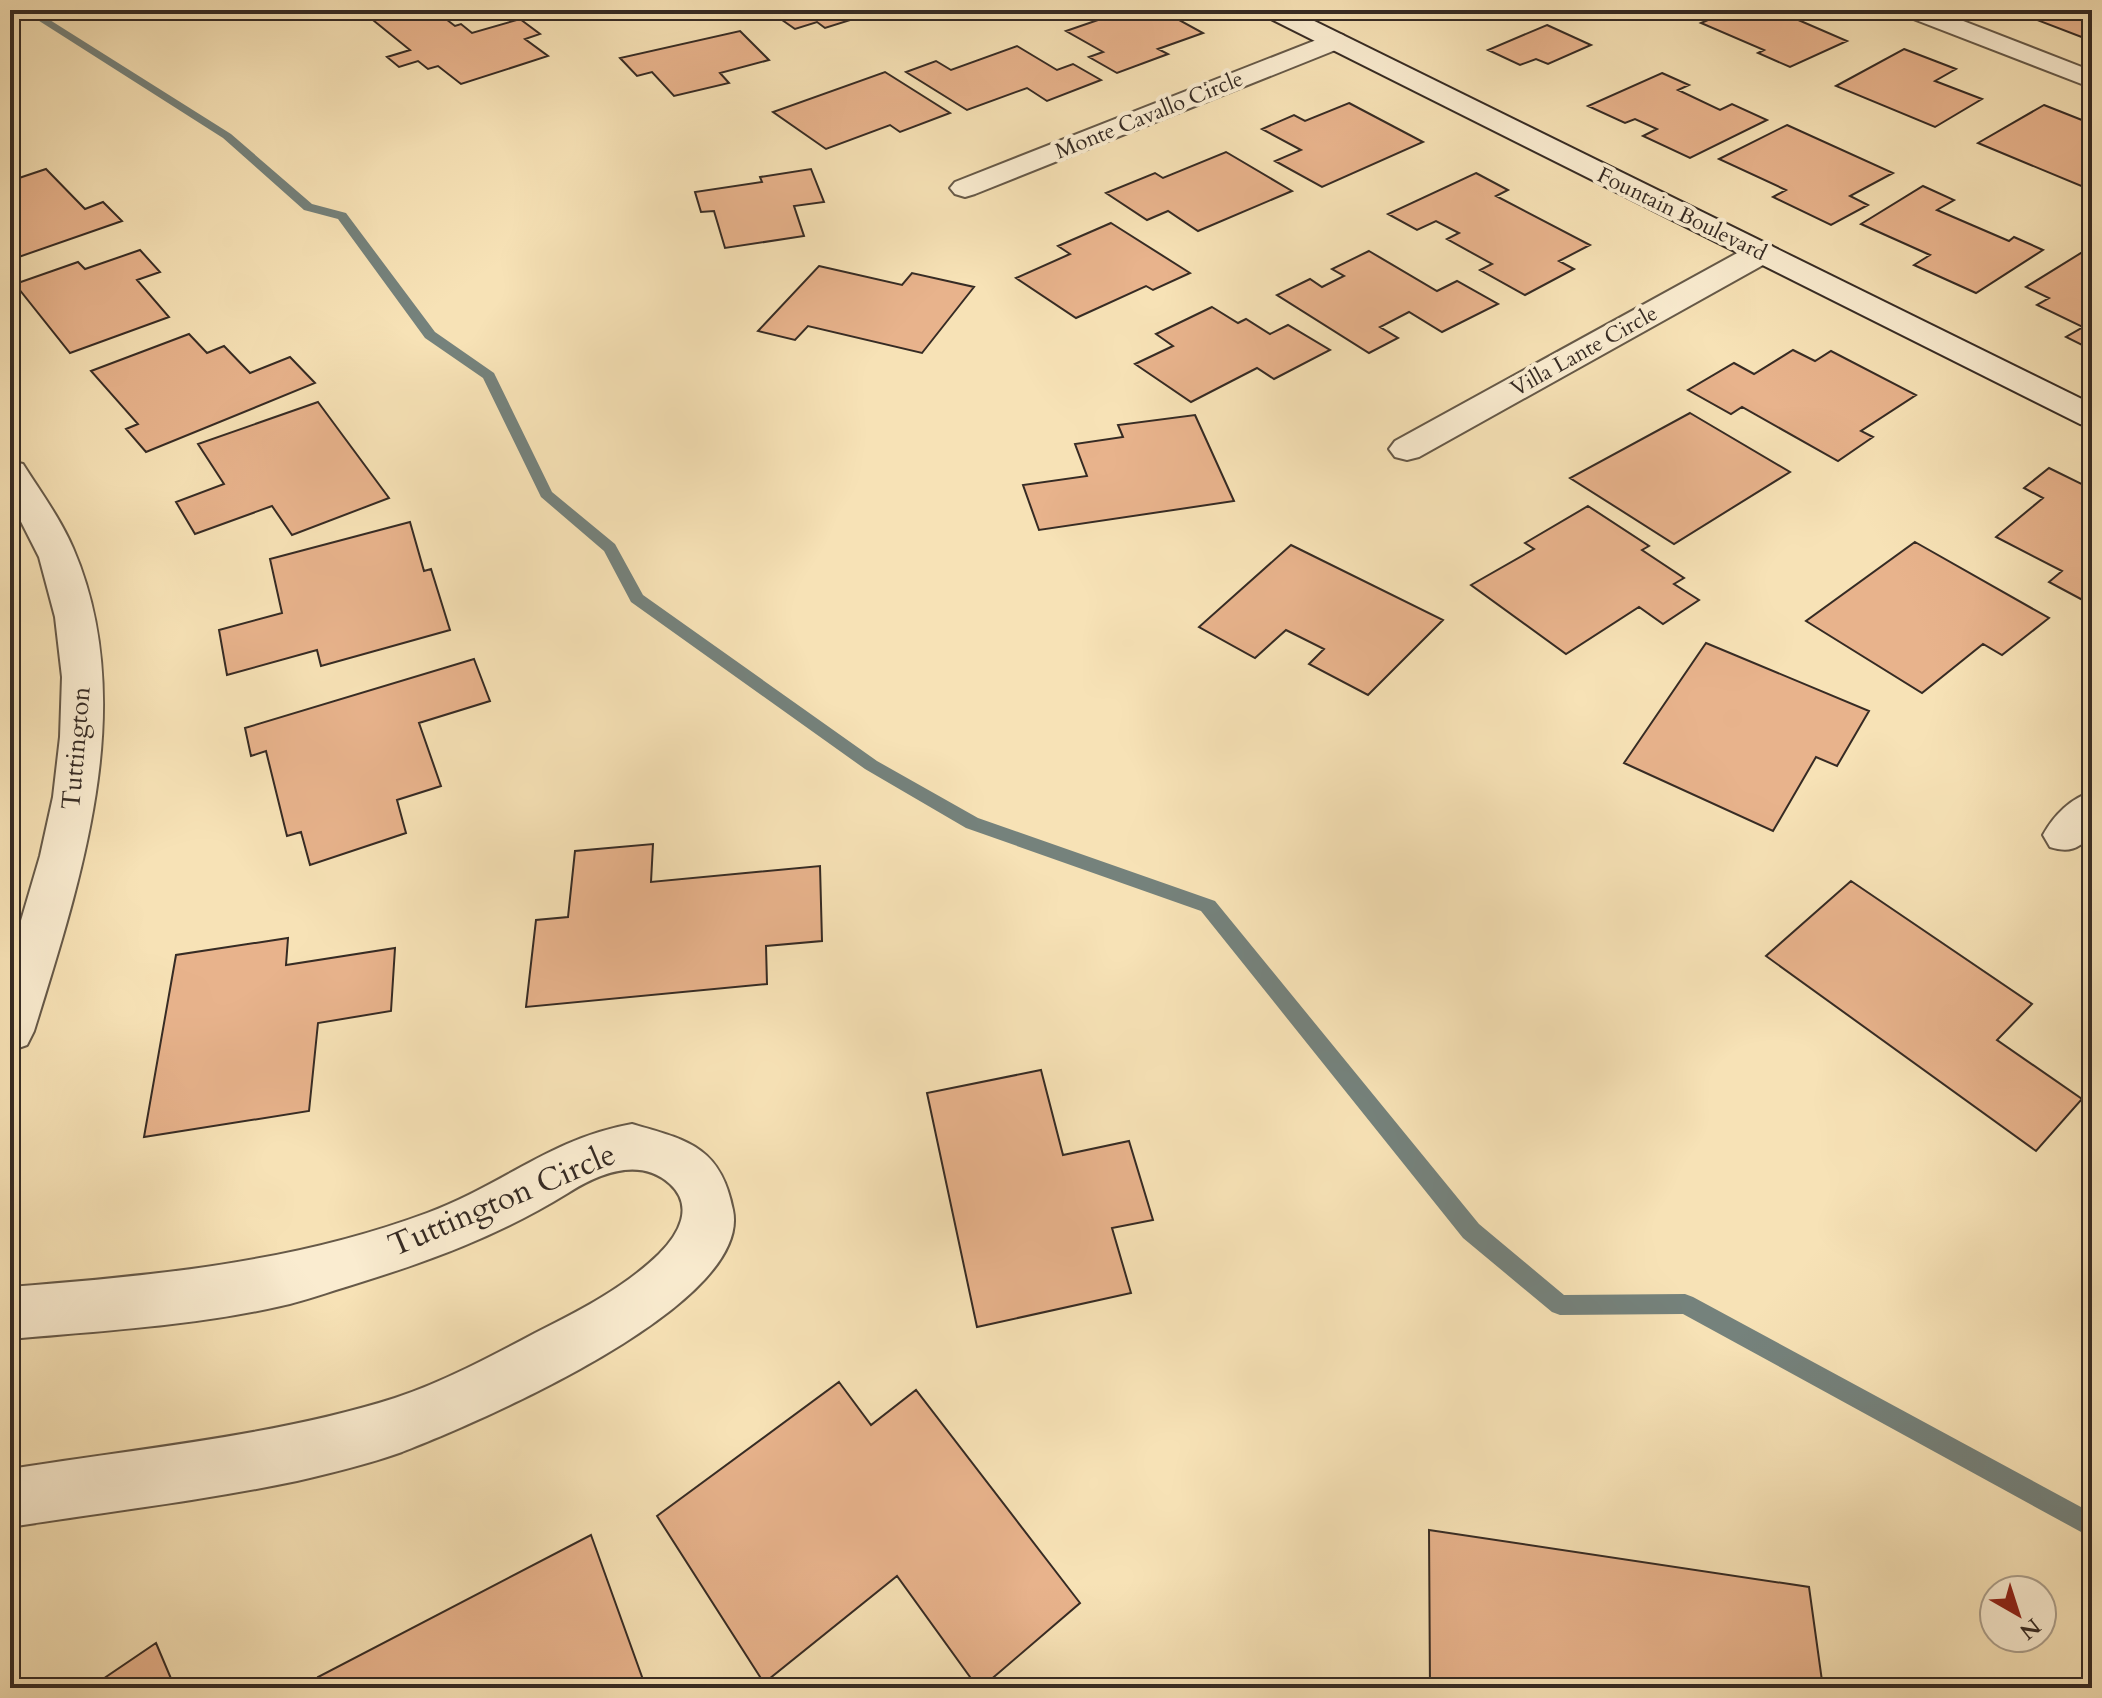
<svg xmlns="http://www.w3.org/2000/svg" width="2102" height="1698" font-family="Cardo,serif">
	<rect width="100%" height="100%" fill="#f7e2b6"/>
	<filter id="stains"><feTurbulence type="fractalNoise" baseFrequency=".0025" numOctaves="4"/><feColorMatrix values="0 0 0 0 .2 0 0 0 0 .09 0 0 0 0 .02 0 0 0 .5 -.17"/></filter>
	<radialGradient id="worn" r=".72"><stop offset=".6" stop-color="#630" stop-opacity="0"/><stop offset="1" stop-color="#630" stop-opacity=".3"/></radialGradient>
	<g fill="none" stroke-linecap="round" stroke-linejoin="round">
		<path fill="#75827c" fill-rule="evenodd" d="M22,10H34L231,134L312,204L346,213L435,332L494,373L552,492L615,544L643,595L877,761L978,818L1215,901L1479,1224L1564,1295L1685,1294L1693,1297L2092,1513V1538L1683,1314L1560,1315L1552,1312L1463,1238L1201,911L966,828L865,769L631,602L604,551L541,497L483,378L425,338L338,219L304,210L223,138Z"/>
	</g>
	<path fill="#e8b38c" stroke="#362b24" stroke-width="2" d="M371,10H434L455,26L461,24L472,33L520,19L540,34L525,39L548,56L461,84L438,66L428,69L418,61L399,67L387,57L410,50L363,12Z
		M791,10H882L825,28L817,22L795,29L775,15Z
		M1127,10H1161L1203,33L1158,49L1168,54L1117,73L1089,57L1103,52L1066,31Z
		M1731,10H1801L1809,14L1796,19L1847,41L1790,67L1758,53L1764,50L1701,23Z
		M2057,10H2092V41L2037,20Z
		M1547,25L1591,45L1548,64L1536,59L1520,65L1488,50Z
		M740,31L769,60L720,73L729,83L674,96L652,72L637,76L620,58Z
		M1017,46L1057,70L1073,64L1101,80L1047,101L1027,88L967,110L906,72L936,61L951,70Z
		M1904,49L1956,69L1935,81L1982,99L1935,127L1836,86Z
		M885,72L950,113L900,132L890,125L826,149L773,112Z
		M1662,73L1689,85L1678,90L1720,110L1732,104L1767,120L1690,158L1643,136L1657,129L1635,119L1625,123L1588,106Z
		M1349,103L1423,142L1322,187L1275,161L1301,150L1262,129L1294,115L1305,121Z
		M2044,105L2092,124V134L2085,137L2092,140L2091,190L1978,143Z
		M1787,125L1893,173L1850,196L1868,205L1831,225L1773,197L1786,190L1719,159Z
		M1226,152L1292,191L1198,231L1168,211L1147,220L1106,193L1155,173L1163,178Z
		M46,169L85,209L103,202L122,221L10,260V181Z
		M811,169L824,202L794,206L804,236L725,248L714,211L701,212L695,192L762,182L760,177Z
		M1476,173L1508,190L1496,196L1590,245L1559,261L1574,269L1525,295L1480,270L1492,264L1447,239L1459,233L1436,221L1417,230L1388,214Z
		M1923,186L1954,200L1937,210L2009,241L2014,237L2043,250L1976,293L1914,265L1930,255L1861,224Z
		M1111,223L1190,273L1153,290L1146,286L1076,318L1016,278L1070,254L1058,246Z
		M2089,248L2092,250V350L2066,337L2083,327L2037,305L2049,298L2026,287Z
		M140,250L160,272L137,280L169,317L70,353L15,284L78,262L85,269Z
		M1369,251L1437,291L1457,281L1498,304L1442,332L1409,312L1380,327L1398,338L1369,353L1277,295L1310,279L1322,287L1344,276L1332,269Z
		M819,266L902,285L912,273L974,287L922,353L808,326L795,340L758,331Z
		M1212,307L1238,323L1246,319L1270,334L1288,325L1330,350L1274,379L1257,368L1191,402L1135,364L1173,346L1156,334Z
		M189,334L207,353L224,346L250,373L290,357L315,383L146,452L126,429L138,424L91,371Z
		M1793,350L1815,361L1831,351L1916,395L1861,431L1873,437L1838,461L1742,407L1731,414L1688,390L1734,363L1754,374Z
		M318,402L389,498L292,535L272,506L195,534L176,502L224,484L198,444Z
		M1690,413L1790,472L1674,544L1570,478Z
		M1195,415L1234,501L1039,530L1023,485L1087,476L1075,444L1123,437L1118,425Z
		M2049,468L2092,489V605L2049,582L2062,571L1996,537L2043,498L2024,488Z
		M1588,506L1649,546L1642,550L1684,578L1674,584L1699,600L1663,624L1639,607L1566,654L1471,585L1534,549L1525,543Z
		M410,522L424,571L431,569L450,630L321,666L317,650L227,675L219,630L282,613L270,559Z
		M1915,542L2049,618L2002,655L1983,644L1922,693L1806,621Z
		M1291,545L1443,620L1368,695L1309,664L1324,649L1286,630L1255,658L1199,627Z
		M1706,643L1869,711L1837,766L1816,757L1773,831L1624,763Z
		M474,659L490,701L419,723L441,786L397,800L406,833L310,865L301,832L287,836L266,751L251,756L245,728Z
		M653,844L651,882L820,866L822,941L766,946L767,984L526,1007L536,920L568,917L575,851Z
		M1851,881L2032,1004L1997,1040L2082,1099L2036,1151L1766,956Z
		M288,938L286,965L395,948L391,1011L318,1023L309,1111L144,1137L176,955Z
		M1041,1070L1063,1155L1129,1141L1153,1220L1112,1228L1131,1293L977,1327L927,1093Z
		M839,1382L871,1425L916,1390L1080,1603L981,1688H978L897,1576L764,1683L657,1516Z
		M1429,1530L1809,1587L1823,1688H1430Z
		M591,1535L646,1688H321L318,1677Z
		M156,1643L175,1688H92L97,1683Z"/>
	<g fill="none" stroke-linecap="round" stroke-linejoin="round">
		<defs>
			<path id="street" d="M608,10H672L668,15C651,20 629,20 612,15Z
				M1899,10H1935L2092,71V88L1903,15Z
				M1334,33L1343,35L1347,41L1343,47L975,194L965,197L955,194L950,188L955,182Z
				M1761,244L1772,246L1776,253L1772,260L1419,457L1407,460L1395,457L1389,449L1395,441L1750,246Z
				M10,461L23,464C40,491 60,518 73,548C140,703 81,879 34,1031L27,1045L10,1051V958L40,856L53,797L60,737L62,677L55,617L39,557L10,500Z
				M2092,792V835C2078,849 2069,853 2050,847L2043,835C2054,815 2071,798 2092,792Z
				M632,1124C688,1140 721,1147 733,1210C753,1306 474,1424 402,1452C369,1464 331,1473 297,1481C202,1501 105,1512 10,1527V1469C134,1449 276,1436 395,1398C443,1382 490,1357 535,1333C579,1311 624,1288 659,1254C678,1235 695,1207 670,1184C639,1156 598,1174 568,1193C498,1236 430,1261 352,1285C328,1292 305,1301 281,1306C193,1326 100,1331 10,1339V1287C151,1276 293,1263 427,1213C501,1186 552,1138 632,1124Z"/>
			<path id="secondary" d="M1259,10H1292L2092,404V427L2080,424L1263,15Z"/>
		</defs>
		<use href="#street" stroke="#665948" stroke-width="4"/>
		<use href="#secondary" stroke="#362b24" stroke-width="4"/>
		<use href="#street" fill="#faecd0" fill-rule="evenodd"/>
		<use href="#secondary" fill="#faecd0" fill-rule="evenodd"/>
	</g>
	<g text-anchor="middle" dominant-baseline="central" stroke-width="8" stroke-linejoin="round" paint-order="stroke">
		<g font-size="22" fill="#362b24" stroke="#faecd0">
			<text transform="translate(1149 115) rotate(-22)">Monte Cavallo Circle</text>
			<text transform="translate(1682 214) rotate(26)">Fountain Boulevard</text>
			<text transform="translate(1584 351) rotate(-29)">Villa Lante Circle</text>
		</g>
		<g font-size="26" fill="#362b24" stroke="#faecd0">
			<text transform="translate(76 748) rotate(-85)">Tuttington</text>
		</g>
		<g font-size="32" fill="#362b24" stroke="#faecd0">
			<text transform="translate(502 1200) rotate(-23)">Tuttington Circle</text>
		</g>
	</g>
	<rect width="2102" height="1698" fill="none" stroke="#f7e2b6" stroke-width="40"/>
	<rect x="12" y="12" width="2078" height="1674" fill="none" stroke="#362b24" stroke-width="4"/>
	<rect x="20" y="20" width="2062" height="1658" fill="none" stroke="#362b24" stroke-width="2"/>
	<g transform="translate(2018 1614) rotate(141)"><circle r="38" fill="#faecd0" stroke="#ac9f8b" stroke-width="2"/>
	<path d="M0-6L14 30L0 20L-14 30Z" fill="#8f2418"/>
	<text y="-12" font-size="22" font-weight="bold" text-anchor="middle" fill="#362b24">N</text>
	</g>
	<rect width="100%" height="100%" filter="url(#stains)"/>
	<rect width="100%" height="100%" fill="url(#worn)"/>
</svg>
